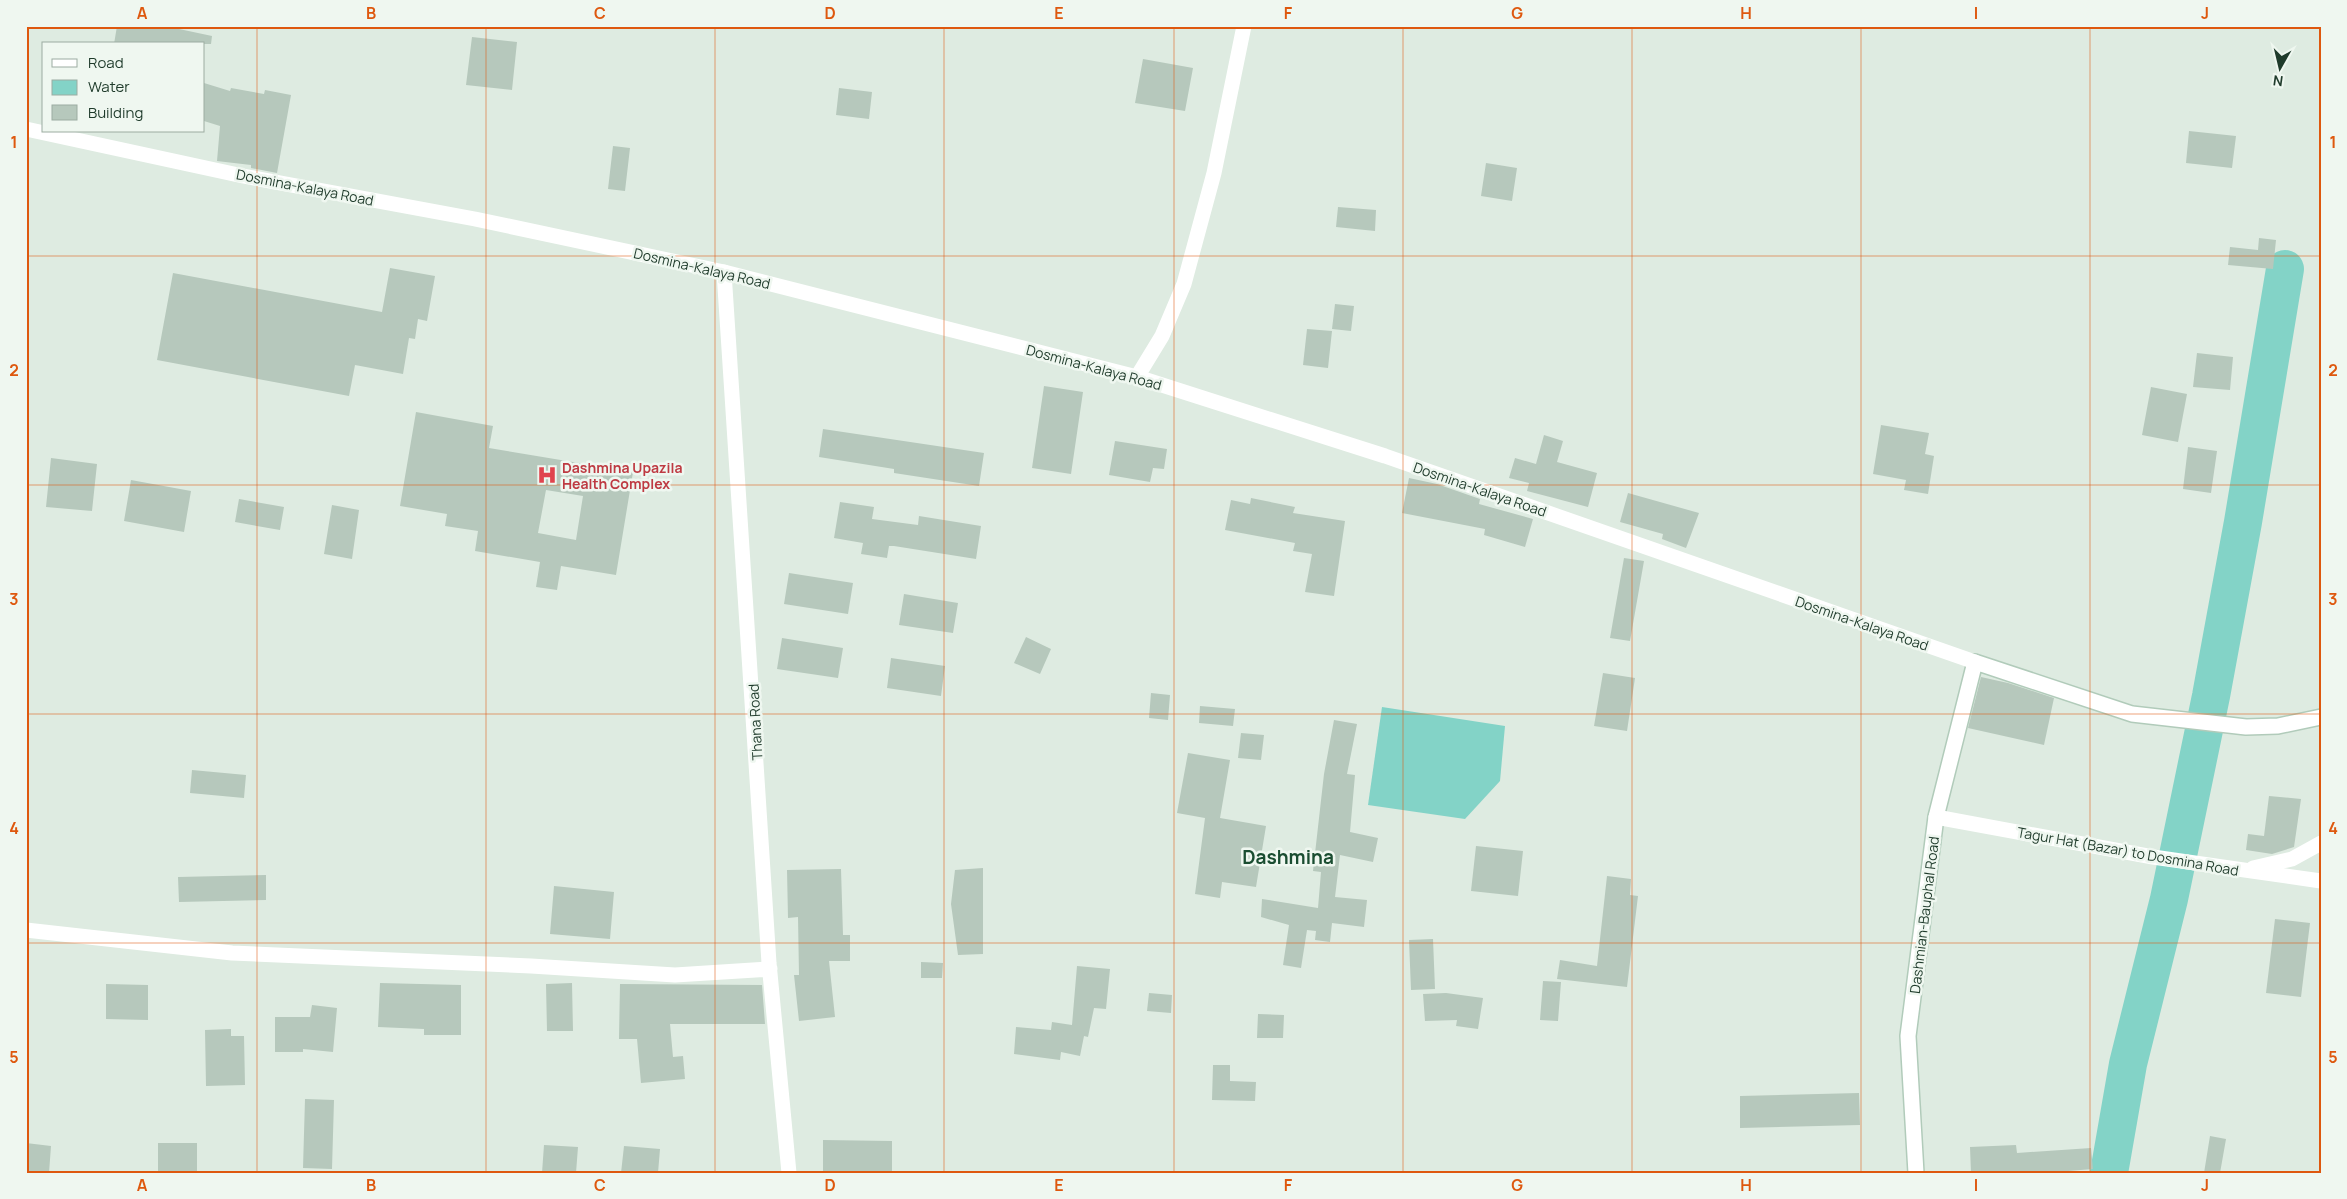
<svg xmlns="http://www.w3.org/2000/svg" width="2347" height="1199" font-family="Manrope,sans-serif">
	<rect width="100%" height="100%" fill="#deebe1"/>
	<path fill="#83d3c7" d="M1382,707L1505,726L1500,781L1465,819L1368,805Z"/>
	<g fill="none" stroke-linecap="round" stroke-linejoin="round">
		<path stroke="#83d3c7" stroke-width="38" d="M2109,1173L2128,1064L2169,899L2211,696L2243,522L2285,269"/>
	</g>
	<path fill="#b6c8bc" fill-rule="evenodd" d="M117,26H165L212,36L211,44H114Z
		M472,37L517,42L512,90L466,85Z
		M1143,59L1193,68L1185,111L1135,103Z
		M204,83L230,91L231,88L264,94L265,90L291,95L277,173L251,168V165L217,161L220,126L204,121Z
		M839,88L872,92L869,119L836,115Z
		M2189,131L2236,136L2232,168L2186,163Z
		M613,146L630,148L625,191L608,189Z
		M1486,163L1517,168L1512,201L1481,196Z
		M1338,207L1376,210L1375,231L1336,227Z
		M2259,238L2276,240L2273,269L2228,265L2230,247L2258,250Z
		M390,268L435,276L427,321L418,319L415,339L409,338L403,374L355,365L349,396L157,360L173,273L382,312Z
		M1335,304L1354,306L1351,331L1332,329Z
		M1307,329L1332,331L1328,368L1303,365Z
		M2197,353L2233,357L2230,390L2193,387Z
		M1044,386L1083,392L1071,474L1032,468Z
		M2151,387L2187,394L2178,442L2142,435Z
		M416,412L493,426L489,448L633,472L616,575L561,566L557,590L536,587L540,562L475,551L478,531L445,526L447,514L400,506ZM546,490L583,496L576,540L538,533Z
		M1881,425L1929,433L1925,454L1934,456L1928,494L1904,490L1906,480L1873,474Z
		M823,429L984,453L979,486L894,473V469L819,457Z
		M1544,435L1563,441L1557,462L1597,473L1588,507L1527,491L1529,483L1509,478L1515,458L1536,464Z
		M1115,441L1167,449L1164,469L1153,468L1150,482L1109,475Z
		M2188,447L2217,451L2211,493L2183,489Z
		M51,458L97,464L92,511L46,507Z
		M1409,478L1437,484L1480,499L1479,504L1533,519L1525,547L1484,535L1485,529L1402,513Z
		M131,480L191,491L184,532L124,521Z
		M1628,493L1699,513L1686,548L1662,539L1663,534L1620,522Z
		M1251,498L1295,507L1293,513L1345,521L1334,596L1305,592L1312,554L1293,551L1295,543L1225,530L1231,500L1250,504Z
		M239,499L284,507L280,530L235,522Z
		M840,502L874,507L872,519L918,525L919,516L981,526L976,559L894,546H889L887,558L861,554L863,543L834,538Z
		M332,505L359,510L352,559L324,554Z
		M1624,558L1644,561L1630,641L1610,638Z
		M789,573L853,583L848,614L784,604Z
		M904,594L958,603L953,633L899,625Z
		M1026,637L1051,649L1040,674L1014,663Z
		M782,638L843,648L838,678L777,669Z
		M891,658L945,666L941,696L887,688Z
		M1603,673L1635,678L1627,731L1594,726Z
		M1981,677L2008,683L2054,698L2044,745L1968,728Z
		M1151,693L1170,695L1168,720L1149,718Z
		M1200,706L1235,709L1233,726L1199,723Z
		M1334,720L1357,724L1347,774L1355,775L1350,832L1378,838L1373,862L1340,855L1335,897L1367,900L1364,927L1332,923L1330,942L1315,940L1316,931L1307,930L1301,968L1283,965L1289,925L1261,917L1262,899L1318,908L1321,872L1313,871L1324,774Z
		M1241,733L1264,735L1261,760L1238,758Z
		M1188,753L1230,760L1220,818L1266,826L1256,887L1222,882L1220,898L1195,894L1205,818L1177,813Z
		M192,770L246,775L244,798L190,793Z
		M2269,796L2301,799L2294,847L2272,854L2246,850L2248,834L2264,836Z
		M1476,846L1523,851L1518,896L1471,891Z
		M983,868V954L958,955L951,904L955,870Z
		M841,869L843,935H850V961H829L835,1017L799,1021L794,975H799L798,917L788,918L787,870Z
		M266,875V900L179,902L178,877Z
		M1607,876L1631,879L1630,895L1638,896L1627,987L1557,979L1560,960L1597,966Z
		M554,886L614,892L610,939L550,934Z
		M2275,919L2310,923L2301,997L2266,993Z
		M1433,939L1435,989L1411,990L1409,940Z
		M921,962L943,963L942,978H921Z
		M1077,966L1110,969L1106,1009L1094,1008L1088,1037L1084,1036L1080,1056L1061,1052L1060,1060L1014,1054L1016,1027L1051,1030L1052,1022L1072,1025Z
		M1543,981L1561,982L1558,1021L1540,1020Z
		M380,983L461,985V1035H424V1029L378,1027Z
		M572,983L573,1031H547L546,984Z
		M106,984L148,985V1020L106,1019Z
		M620,984L762,985L765,1024H670L673,1057L683,1056L685,1079L641,1083L637,1039H619Z
		M1149,993L1172,995L1171,1013L1147,1011Z
		M1446,993L1483,998L1478,1029L1456,1026L1457,1020L1425,1021L1423,994Z
		M312,1005L337,1008L333,1052L303,1049V1052H275V1017H310Z
		M1258,1014L1284,1015L1283,1038H1257Z
		M231,1029V1036H244L245,1085L206,1086L205,1030Z
		M1213,1065H1230V1081L1256,1082L1255,1101L1212,1100Z
		M1859,1093L1860,1125L1740,1128V1096Z
		M305,1099L334,1100L332,1169L303,1168Z
		M2210,1136L2226,1139L2220,1173H2204Z
		M823,1140L892,1141V1173H823Z
		M26,1143L51,1146L49,1173H26Z
		M158,1143H197V1173H158Z
		M544,1145L578,1147L576,1173H542Z
		M2016,1145L2017,1153L2091,1148L2093,1169L2044,1173H1971L1970,1147Z
		M624,1146L660,1149L658,1173H621Z"/>
	<g fill="none" stroke-linecap="round" stroke-linejoin="round">
		<defs>
			<path id="secondary" d="M1916,1173L1908,1036L1936,817L1975,662L2132,714L2246,727L2278,726L2321,717"/>
		</defs>
		<use href="#secondary" stroke="#b1cbba" stroke-width="18"/>
		<path stroke="#fff" stroke-width="15" d="M724,272L769,963L789,1173
			M1137,377L1162,336L1184,284L1214,173L1244,26
			M26,930L232,953L531,966L675,975L770,969"/>
		<path stroke="#fff" stroke-width="15" d="M26,129L243,176L475,219L724,272L1137,377L1385,456L1975,662
			M1936,817L2153,857L2321,881
			M2253,868L2292,859L2321,843"/>
		<use href="#secondary" stroke="#fff" stroke-width="15"/>
	</g>
	<path fill="none" stroke="#de580e" stroke-width="1" stroke-opacity="0.55" d="M257,26V1173M486,26V1173M715,26V1173M944,26V1173M1174,26V1173M1403,26V1173M1632,26V1173M1861,26V1173M2090,26V1173M26,256H2321M26,485H2321M26,714H2321M26,943H2321"/>
	<defs>
		<symbol id="hospital-bare" viewBox="-9 -9 18 18"><path d="M-5-5h3v3.5h4V-5h3V5h-3V1.5h-4V5h-3Z" fill="#e0444e" stroke="#eff7f0" stroke-width="2.5" paint-order="stroke"/></symbol>
	</defs>
	<g fill-rule="evenodd">
		<use href="#hospital-bare" x="533" y="461" width="28" height="28"/>
	</g>
	<g text-anchor="middle" dominant-baseline="central" stroke-width="5" stroke-linejoin="round" paint-order="stroke">
		<g font-size="14" fill="#1f3b2b" stroke="#eff7f0">
			<text transform="translate(305 187) rotate(11)">Dosmina-Kalaya Road</text>
			<text transform="translate(702 268) rotate(13)">Dosmina-Kalaya Road</text>
			<text transform="translate(1094 367) rotate(15)">Dosmina-Kalaya Road</text>
			<text transform="translate(1480 489) rotate(19)">Dosmina-Kalaya Road</text>
			<text transform="translate(1862 623) rotate(19)">Dosmina-Kalaya Road</text>
			<text transform="translate(755 722) rotate(-93)">Thana Road</text>
			<text transform="translate(2128 851) rotate(10)">Tagur Hat (Bazar) to Dosmina Road</text>
			<text transform="translate(1924 915) rotate(-83)">Dashmian-Bauphal Road</text>
		</g>
		<g font-size="14" font-weight="bold" fill="#be3a42" stroke="#eff7f0" text-anchor="start">
			<text x="562" y="467">Dashmina Upazila<tspan x="562" dy="16">Health Complex</tspan></text>
		</g>
		<g font-size="19" font-weight="bold" fill="#1a4d31" stroke="#eff7f0">
			<text x="1288" y="857">Dashmina</text>
		</g>
	</g>
	<rect width="2347" height="1199" fill="none" stroke="#eff7f0" stroke-width="55"/>
	<rect x="42" y="42" width="162" height="90" fill="#eff7f0" stroke="#9caca1"/>
	<rect x="52" y="59" width="25" height="8" fill="#ffffff" stroke="#9caca1"/>
	<text x="88" y="68" font-size="15" fill="#1f3b2b">Road</text>
	<rect x="52" y="80" width="25" height="15" fill="#83d3c7" stroke="#9caca1"/>
	<text x="88" y="92" font-size="15" fill="#1f3b2b">Water</text>
	<rect x="52" y="105" width="25" height="15" fill="#b6c8bc" stroke="#9caca1"/>
	<text x="88" y="118" font-size="15" fill="#1f3b2b">Building</text>
	<g transform="translate(2280 68) rotate(188)" stroke="#eff7f0" stroke-width="4" paint-order="stroke">
	<path d="M0-4L9 19L0 12L-9 19Z" fill="#1f3b2b"/>
	<text y="-8" font-size="14" font-weight="bold" text-anchor="middle" fill="#1f3b2b">N</text>
	</g>
	<rect x="28" y="28" width="2292" height="1144" fill="none" stroke="#de580e" stroke-width="2"/>
	<g font-size="16" text-anchor="middle" font-weight="bold" fill="#de580e">
		<text x="142" y="19">A</text>
		<text x="371" y="19">B</text>
		<text x="600" y="19">C</text>
		<text x="830" y="19">D</text>
		<text x="1059" y="19">E</text>
		<text x="1288" y="19">F</text>
		<text x="1517" y="19">G</text>
		<text x="1746" y="19">H</text>
		<text x="1976" y="19">I</text>
		<text x="2205" y="19">J</text>
		<text x="14" y="148">1</text>
		<text x="2333" y="148">1</text>
		<text x="14" y="376">2</text>
		<text x="2333" y="376">2</text>
		<text x="14" y="605">3</text>
		<text x="2333" y="605">3</text>
		<text x="14" y="834">4</text>
		<text x="2333" y="834">4</text>
		<text x="14" y="1063">5</text>
		<text x="2333" y="1063">5</text>
		<text x="142" y="1191">A</text>
		<text x="371" y="1191">B</text>
		<text x="600" y="1191">C</text>
		<text x="830" y="1191">D</text>
		<text x="1059" y="1191">E</text>
		<text x="1288" y="1191">F</text>
		<text x="1517" y="1191">G</text>
		<text x="1746" y="1191">H</text>
		<text x="1976" y="1191">I</text>
		<text x="2205" y="1191">J</text>
	</g>
</svg>
